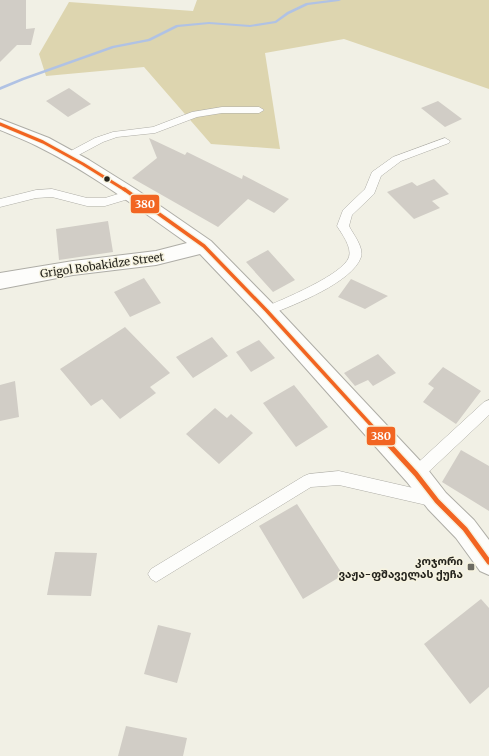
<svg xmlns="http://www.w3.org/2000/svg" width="489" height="756" font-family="Merriweather,'Noto Sans Georgian',serif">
	<rect width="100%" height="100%" fill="#f1f0e5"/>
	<path fill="#ddd5af" d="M197,0H489V89L344,39L265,53L280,149L211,144L144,67L46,76L39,54L69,2L193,11Z"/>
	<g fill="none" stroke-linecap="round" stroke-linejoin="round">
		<path fill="#b0c2e4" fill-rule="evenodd" d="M330,0H341L339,1L308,5L289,14L276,23L250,27L209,24L178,27L150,41L114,48L24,80L0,90V87L22,78L112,46L148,39L176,25L209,22L250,25L275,21L287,12L306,3Z"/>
	</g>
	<path fill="#d1cdc6" d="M0,0H26V29L35,28L31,45H17L0,62Z
		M69,88L91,104L68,117L46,101Z
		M438,101L462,119L445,127L421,108Z
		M149,138L185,155L187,152L242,179L243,175L289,199L274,213L248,199L218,227L132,178L157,158Z
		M434,179L449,194L432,201L440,208L414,219L387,192L412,182L417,186Z
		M108,221L113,252L59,260L56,229Z
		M268,250L295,280L273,292L246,262Z
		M144,278L161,303L130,317L114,292Z
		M351,279L388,296L365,309L338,297Z
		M125,327L170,373L150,387L156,393L120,419L102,399L91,406L60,369Z
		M212,337L228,356L193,378L176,357Z
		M259,340L275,358L251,372L236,352Z
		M378,354L396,373L373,386L368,380L355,386L344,373Z
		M443,367L481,391L456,424L423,402L434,388L428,384Z
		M15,381L19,417L0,421V385Z
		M294,385L328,427L296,447L263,403Z
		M215,408L227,418L231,414L253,433L219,464L186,434Z
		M461,450L489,466V511L442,482Z
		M297,504L343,575L303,599L259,526Z
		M55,552L97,553L91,596L47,595Z
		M481,599L489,608V687L470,704L424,644Z
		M158,625L191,633L177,683L144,674Z
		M126,726L187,738L183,756H118Z"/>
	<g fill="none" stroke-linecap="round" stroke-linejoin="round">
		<defs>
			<path id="service" d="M222,107H259L264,110L259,113H222L197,117L155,133L117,137L103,142L73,158H65L64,156L65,154L95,138L113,132L153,127L192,112Z
				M445,138L450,141L449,143L401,161L381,176L374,194L352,215L349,226C353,234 364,247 361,257C353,282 294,305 271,314L267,316L263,314L261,311L263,308C281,300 343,275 349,257C352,247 342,234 337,226L343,210L365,189L372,172L393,157Z
				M52,189L87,198H105L131,190L135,191L136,194L135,197L105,206H87L52,197L36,198L0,207V199L36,190Z
				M489,400V415L421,479L416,481L411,479L409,474L411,469L484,402Z
				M339,471L435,493L440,495L442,500L440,505L435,507L339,485L311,487L161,579L156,582L151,579L148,574L151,569L304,476L309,474Z"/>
			<path id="minor" d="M0,119L49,138L89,160L137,190L211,241L274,305L425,466L446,493L474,520L489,540V575L480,571L456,538L428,509L407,482L260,317L200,254L156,265L73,275L0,289V273L73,261L156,251L187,243C139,209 90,172 37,146C25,140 12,135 0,130Z"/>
		</defs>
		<use href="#service" stroke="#aeada6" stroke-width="1"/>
		<use href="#minor" stroke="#aeada6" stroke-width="2"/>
		<use href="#service" fill="#fdfdfb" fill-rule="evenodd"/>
		<use href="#minor" fill="#fdfdfb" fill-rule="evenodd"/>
		<defs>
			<path id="bus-1-far2" d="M0,124L43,142L83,164L125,190"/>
			<path id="bus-1-far1" d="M124,189L204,246L267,311L382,437"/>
			<path id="bus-1" d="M381,436L416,474L437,501L465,529L489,562"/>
		</defs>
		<use href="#bus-1-far2" stroke="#f6f3e0" stroke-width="5"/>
		<use href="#bus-1-far1" stroke="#f6f3e0" stroke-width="6"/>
		<use href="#bus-1" stroke="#f6f3e0" stroke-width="8"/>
		<use href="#bus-1-far2" stroke="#f26522" stroke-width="3"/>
		<use href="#bus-1-far1" stroke="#f26522" stroke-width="3.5"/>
		<use href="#bus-1" stroke="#f26522" stroke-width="5"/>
	</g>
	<circle fill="#25241d" stroke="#f6f3e0" stroke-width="1.5" cx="107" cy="179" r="3.5"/>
	<rect fill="#6c6b63" stroke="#f6f3e0" stroke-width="1.5" x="467" y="563" width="8" height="8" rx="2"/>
	<g text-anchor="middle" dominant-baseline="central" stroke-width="3" stroke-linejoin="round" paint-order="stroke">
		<g font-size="11" fill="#25241d" stroke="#f6f3e0">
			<text transform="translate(102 265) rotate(-8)">Grigol Robakidze Street</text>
		</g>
		<g font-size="11" font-weight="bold" fill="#25241d" stroke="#f6f3e0" text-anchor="end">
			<text x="463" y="561">კოჯორი<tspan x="463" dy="13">ვაჟა-ფშაველას ქუჩა</tspan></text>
		</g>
	</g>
	<g stroke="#f6f3e0" stroke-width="1.5">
		<rect x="130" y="194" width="30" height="20" rx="4" fill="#f26522"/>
		<rect x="366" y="426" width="30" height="20" rx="4" fill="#f26522"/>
	</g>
	<g font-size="11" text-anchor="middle" font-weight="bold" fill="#fff">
		<text x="145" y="208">380</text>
		<text x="381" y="440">380</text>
	</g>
</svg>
